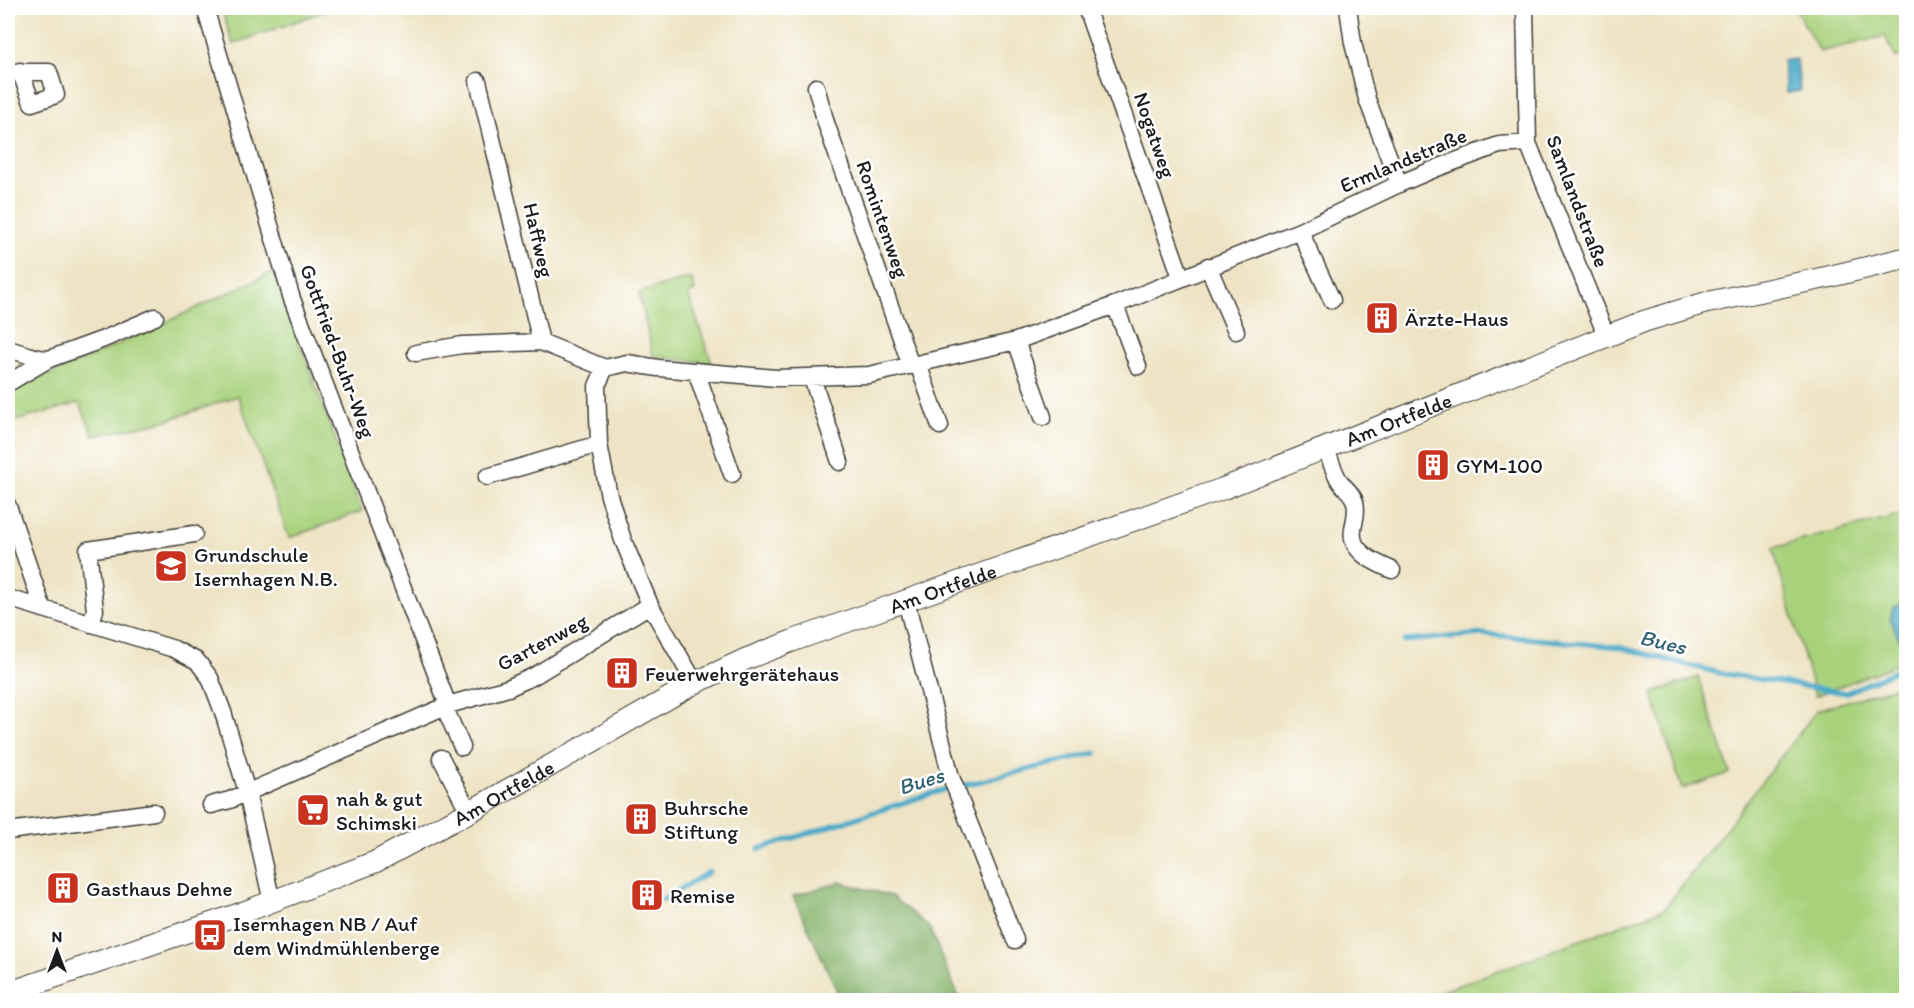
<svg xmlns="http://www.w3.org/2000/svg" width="1914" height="1008" font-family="Itim,sans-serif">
	<rect width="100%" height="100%" fill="#fff"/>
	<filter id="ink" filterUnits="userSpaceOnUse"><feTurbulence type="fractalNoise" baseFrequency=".0167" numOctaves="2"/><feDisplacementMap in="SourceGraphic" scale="12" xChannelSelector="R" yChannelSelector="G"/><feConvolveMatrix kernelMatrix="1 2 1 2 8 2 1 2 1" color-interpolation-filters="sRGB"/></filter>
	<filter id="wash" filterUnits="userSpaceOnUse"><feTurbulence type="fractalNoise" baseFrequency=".008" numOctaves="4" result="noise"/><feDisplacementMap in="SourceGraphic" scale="24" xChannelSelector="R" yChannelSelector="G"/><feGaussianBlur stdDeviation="1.35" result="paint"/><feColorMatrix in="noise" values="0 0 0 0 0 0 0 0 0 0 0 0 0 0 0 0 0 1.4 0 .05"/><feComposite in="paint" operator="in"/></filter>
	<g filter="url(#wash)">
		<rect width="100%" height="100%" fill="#eee4c5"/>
		<path fill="#a8d17c" stroke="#62764c" stroke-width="1.5" d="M221,8H371L331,9L233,44Z
			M1795,8H1906V53L1896,58L1885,36L1820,52Z
			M273,272L362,511L289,538L238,396L165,421L94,436L79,403L8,423V392L115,346Z
			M688,278L692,280L695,291L688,294L712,363L653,356L639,293Z
			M1906,513V661L1815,696L1773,548Z
			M1698,677L1730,773L1682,789L1652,693Z
			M1906,684V1000H1418L1664,909L1817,710Z"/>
		<path fill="#86b36c" stroke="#516844" stroke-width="1.5" d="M840,882L891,896L929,927L960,1000H841L793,896Z"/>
		<path fill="#49a9c8" stroke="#326272" stroke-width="1.5" d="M1797,59L1800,91L1786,93L1782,60Z
			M1900,605H1906V642L1899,640L1890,618L1893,609Z"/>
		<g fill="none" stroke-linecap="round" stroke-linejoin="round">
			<path stroke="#49a9c8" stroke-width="5" d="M1404,641L1483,634L1619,647L1719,673L1846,693L1906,666
				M759,849L940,791L1096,753
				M663,900L709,872"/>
		</g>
	</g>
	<g filter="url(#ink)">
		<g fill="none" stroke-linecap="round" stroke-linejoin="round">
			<defs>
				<path id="minor" d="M205,8L292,299L448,705
					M1086,8L1181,277
					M1348,8L1353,43L1367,99L1399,184
					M1525,8L1528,143L1606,335
					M8,72H49L56,95L32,103L20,71
					M478,81L541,342L605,368
					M816,87L826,123L911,366
					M1300,231L1332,300
					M1208,266L1236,331
					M1115,305L1138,366
					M1016,341L1043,417
					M8,349L38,358L49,359L104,339L155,317
					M416,353L462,345L541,342
					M918,364L940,426
					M605,368L627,363L658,368L776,378L869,375L1016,341L1115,305L1300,231L1399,184L1437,168L1499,145L1528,143
					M605,368L597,386L599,444L609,496L623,540L650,605L695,683
					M696,371L732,474
					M812,378L840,462
					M8,383L49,359
					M1326,448C1330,459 1334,474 1341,483C1347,490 1352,493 1355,502C1358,512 1354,520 1353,530C1349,552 1376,563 1392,570
					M487,477L599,444
					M8,506L43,609
					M8,598L174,649L197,661L210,678L223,712L247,792L272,902
					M906,601L951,777L1015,940
					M91,624L95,610L88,550L194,534
					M444,706L462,747
					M441,758L469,812
					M211,805L230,800L448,705L508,688L534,676L650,605
					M8,831L154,812"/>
				<g id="major">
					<path id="s1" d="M8,993L239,914L375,862L469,812L695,683L746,659L792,641L1222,489L1645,321L1705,303L1828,277L1906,258"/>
				</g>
			</defs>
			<use href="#minor" stroke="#3c3a35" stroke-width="19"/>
			<use href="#major" stroke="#3c3a35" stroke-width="23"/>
			<use href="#minor" stroke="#fff" stroke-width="16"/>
			<use href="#major" stroke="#fff" stroke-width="21"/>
		</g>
	</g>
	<defs>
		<symbol id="building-square" viewBox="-11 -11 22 22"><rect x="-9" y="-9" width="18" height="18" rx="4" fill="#c8321e" stroke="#fff"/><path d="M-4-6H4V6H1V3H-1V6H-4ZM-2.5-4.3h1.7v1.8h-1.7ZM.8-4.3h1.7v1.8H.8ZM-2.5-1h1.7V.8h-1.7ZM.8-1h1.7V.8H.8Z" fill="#fff"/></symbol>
		<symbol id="school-square" viewBox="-11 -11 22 22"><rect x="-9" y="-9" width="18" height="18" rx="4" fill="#c8321e" stroke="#fff"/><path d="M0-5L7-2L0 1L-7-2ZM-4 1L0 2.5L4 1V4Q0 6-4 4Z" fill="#fff"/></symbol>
		<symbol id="supermarket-square" viewBox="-11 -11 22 22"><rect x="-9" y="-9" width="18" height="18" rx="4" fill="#c8321e" stroke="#fff"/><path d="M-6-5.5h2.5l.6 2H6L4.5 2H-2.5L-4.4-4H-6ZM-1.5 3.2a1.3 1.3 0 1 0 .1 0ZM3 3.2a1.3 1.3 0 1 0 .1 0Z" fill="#fff"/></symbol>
		<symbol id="bus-square" viewBox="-11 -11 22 22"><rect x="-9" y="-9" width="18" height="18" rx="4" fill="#c8321e" stroke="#fff"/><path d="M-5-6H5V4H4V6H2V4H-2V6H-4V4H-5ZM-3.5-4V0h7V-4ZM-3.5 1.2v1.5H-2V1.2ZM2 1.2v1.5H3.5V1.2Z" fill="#fff"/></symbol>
	</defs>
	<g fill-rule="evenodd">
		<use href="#building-square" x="1363" y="299" width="38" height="38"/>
		<use href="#building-square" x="1414" y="446" width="38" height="38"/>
		<use href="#school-square" x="152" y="547" width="38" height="38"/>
		<use href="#building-square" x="603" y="654" width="38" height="38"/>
		<use href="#supermarket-square" x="294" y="791" width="38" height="38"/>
		<use href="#building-square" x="622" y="800" width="38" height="38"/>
		<use href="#building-square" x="44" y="869" width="38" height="38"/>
		<use href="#building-square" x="628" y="876" width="38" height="38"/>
		<use href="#bus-square" x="191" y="916" width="38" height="38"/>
	</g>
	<g text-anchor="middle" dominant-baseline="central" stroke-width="5" stroke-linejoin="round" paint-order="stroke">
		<g font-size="21" fill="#1c1c1c" stroke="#fff">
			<text transform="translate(1155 135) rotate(71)">Nogatweg</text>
			<text transform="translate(1403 160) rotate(-23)">Ermlandstraße</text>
			<text transform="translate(1578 201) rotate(69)">Samlandstraße</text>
			<text transform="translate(883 219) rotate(71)">Romintenweg</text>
			<text transform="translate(539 240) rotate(77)">Haffweg</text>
			<text transform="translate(338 351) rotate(70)">Gottfried-Buhr-Weg</text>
			<text stroke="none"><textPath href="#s1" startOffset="1508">Am Ortfelde</textPath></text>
			<text stroke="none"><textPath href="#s1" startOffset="1022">Am Ortfelde</textPath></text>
			<text transform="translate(542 642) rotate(-28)">Gartenweg</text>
			<text stroke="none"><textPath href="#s1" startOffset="536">Am Ortfelde</textPath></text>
		</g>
		<g font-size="21" fill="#1c1c1c" stroke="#fff" text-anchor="start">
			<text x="1405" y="318">Ärzte-Haus</text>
			<text x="1456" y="465">GYM-100</text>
			<text x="194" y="554">Grundschule<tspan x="194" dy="24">Isernhagen N.B.</tspan></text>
			<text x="645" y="673">Feuerwehrgerätehaus</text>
			<text x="336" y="798">nah &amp; gut<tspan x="336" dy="24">Schimski</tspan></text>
			<text x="664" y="807">Buhrsche<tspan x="664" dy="24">Stiftung</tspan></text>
			<text x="86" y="888">Gasthaus Dehne</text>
			<text x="670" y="895">Remise</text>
			<text x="233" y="923">Isernhagen NB / Auf<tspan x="233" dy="24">dem Windmühlenberge</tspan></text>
		</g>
		<g font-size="22" font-style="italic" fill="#326272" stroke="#fff">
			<text transform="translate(1663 642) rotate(14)">Bues</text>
			<text transform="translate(921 781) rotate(-17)">Bues</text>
		</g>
	</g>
	<rect width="1914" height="1008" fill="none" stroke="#fff" stroke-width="30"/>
	<g transform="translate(57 951)" stroke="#ffffff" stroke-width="4.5" paint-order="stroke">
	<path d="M0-4.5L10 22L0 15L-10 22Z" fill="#1c1c1c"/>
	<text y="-9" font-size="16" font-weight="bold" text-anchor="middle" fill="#1c1c1c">N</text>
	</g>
</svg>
